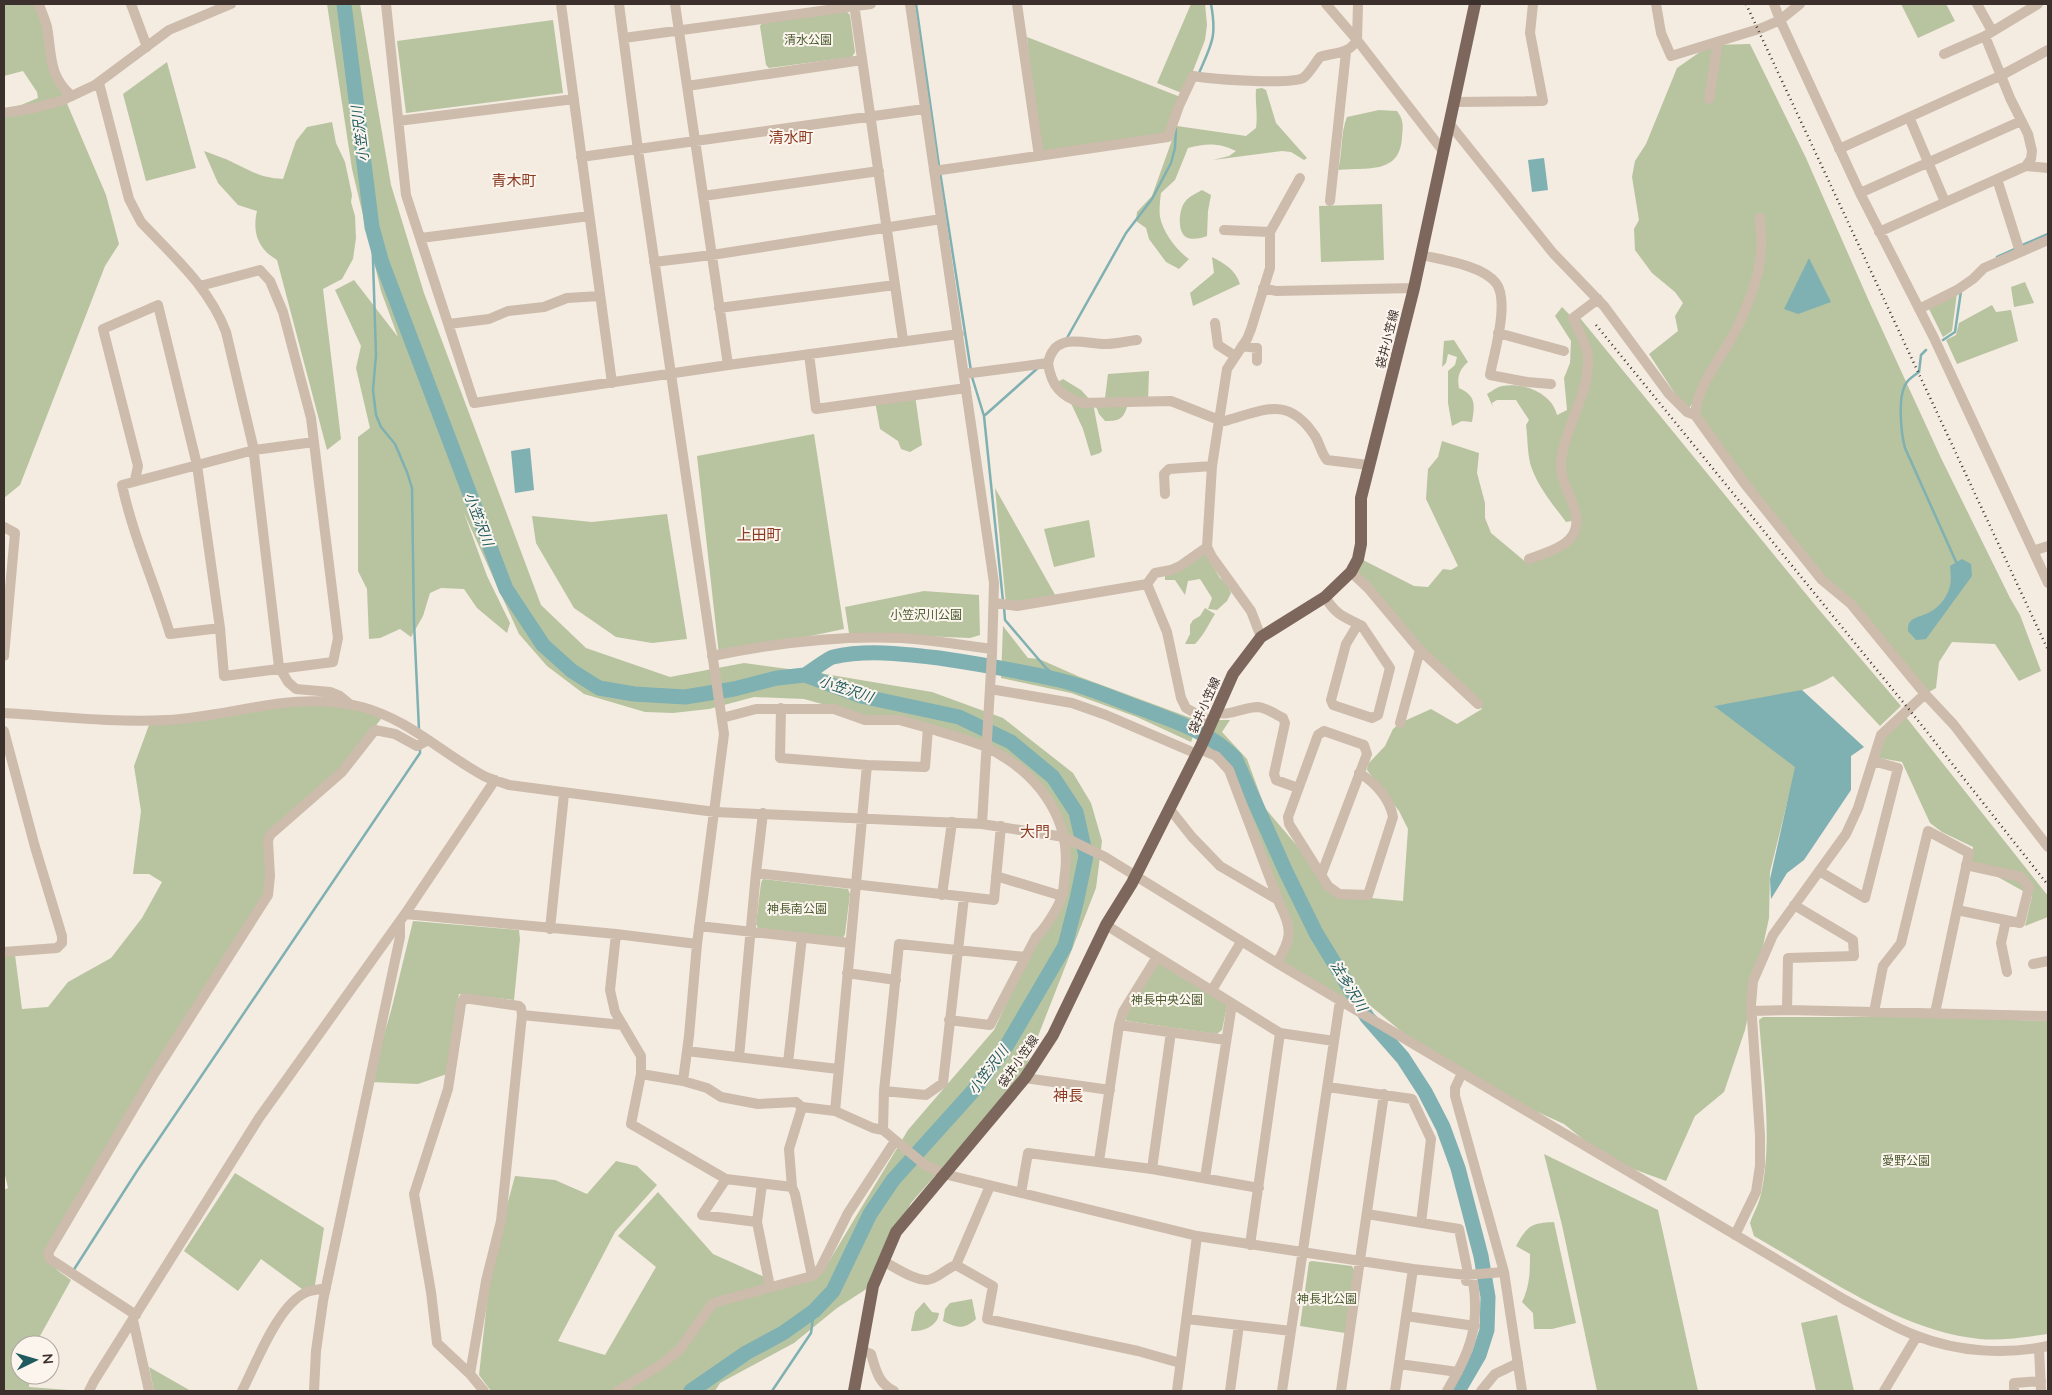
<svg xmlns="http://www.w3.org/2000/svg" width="2052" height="1395" font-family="Mulish,'Noto Sans JP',sans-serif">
	<rect width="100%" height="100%" fill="#f4ebe1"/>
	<path fill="#b8c4a0" d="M4,4H37L57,80L106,195L119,244L105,266L20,485L4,498V112L38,98L37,92L23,71L4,76Z
		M327,4H360L391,185L424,293L541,605L586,648L670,677L744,663L819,673L932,692L1003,718L1073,773L1091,803L1102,841L1096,888L1022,1077L911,1203L868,1288L837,1308L794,1343L720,1383L715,1391H491L479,1375L491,1265L515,1176L555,1180L587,1194L616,1161L637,1166L657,1185L615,1232L558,1341L605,1355L656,1267L618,1236L658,1192L713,1254L780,1284L822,1273L908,1130L994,1030L1038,936L1066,887L1064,827L1020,770L958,737L865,716L804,699L754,697L709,709L673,713L645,712L584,694L547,666L519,634L464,513L487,576L510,623L507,633L477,608L464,589L441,588L430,593L423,616L411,637L400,629L380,638L369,639L367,589L358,571V437L370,428L356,368L361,346L335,290L354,280L398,337L381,291L352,169Z
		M1191,4H1205L1207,25L1205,40L1184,94L1157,83Z
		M1901,4H1946L1955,21L1918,38Z
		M846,11L850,15L855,52L852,57L769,68L766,65L760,26L763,22Z
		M553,20L563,93L406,113L397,41Z
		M1027,37L1183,98L1168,137L1038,151Z
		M1750,44L1806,158L1868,299L1941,458L2010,598L2020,615L2041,671L2019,681L1995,644L1952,642L1939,662L1936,688L1929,692L1813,569L1695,415L1705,382L1687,412L1649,354L1678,331L1675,316L1683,303L1675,292L1652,273L1635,250L1634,229L1639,220L1632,177L1635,161L1646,144L1677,68L1710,45Z
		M167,62L196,168L146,181L123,94Z
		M1262,88L1266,90L1276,123L1307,158L1304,160L1291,152L1282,151L1213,160L1229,156L1236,151C1219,143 1207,143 1188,148L1175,180L1161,193C1160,201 1159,210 1160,217C1163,232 1176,250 1189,259L1179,269L1166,262L1149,239L1146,228L1136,221L1137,212L1152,196L1177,126L1246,136L1256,128C1258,115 1255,103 1256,89Z
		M1379,110L1397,111C1404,120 1403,126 1402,137C1400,175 1367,167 1338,170C1343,152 1340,134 1347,117Z
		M332,122L336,143L345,162L352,195L351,202L355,216L356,238L353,259L342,279L323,289L341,439L327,450L277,260C258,249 252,232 257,211L238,205L218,183L204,151C214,155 225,158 234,163C253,172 261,178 283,179L296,141L307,127Z
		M1202,190L1211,195L1208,211L1207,236C1202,238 1194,240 1188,238C1177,234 1179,213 1183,205C1187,197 1195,194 1202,190Z
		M1382,204L1384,260L1321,262L1319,206Z
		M1212,257C1225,264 1235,269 1240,284L1193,306L1190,293L1214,273Z
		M2025,282L2034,303L2014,307L2011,287Z
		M1957,293L1952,331L1943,337L1928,307Z
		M1992,305L1996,312L2011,310L2018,341L1957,364L1946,340L1956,335L1959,323Z
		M1562,307L1573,318L1576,324L1580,318L1815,605L1901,706L1880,726L1833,676C1801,697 1752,700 1715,706L1796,767L1770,872L1769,918L1745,1030L1724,1092L1695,1116L1666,1181L1609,1160L1564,1124L1492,1091L1426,1052L1366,1002L1355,1006L1277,963L1288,944L1287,920L1229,770L1199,749L1218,720H1230L1222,732L1247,759L1265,808L1339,895L1403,901L1408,829L1399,811L1367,770L1368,764L1385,746L1393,729L1400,723L1431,709L1457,724L1482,709L1420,650L1352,569L1363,560L1414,586L1428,587L1443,569L1451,570L1458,566L1426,499L1428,469L1438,457L1442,441L1479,453L1477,473L1485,503V518L1491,533L1527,563L1572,537V521L1566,522C1554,506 1539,488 1532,469C1527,456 1528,439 1526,425L1529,420L1516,400H1497L1492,403L1493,407L1487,394C1492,391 1497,387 1502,386C1524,382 1552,393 1557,415L1567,410L1564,378L1570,363L1571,341L1555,316Z
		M1454,340L1468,362C1459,370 1457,377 1459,388C1476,396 1475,404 1472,422L1462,421L1452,426L1448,403V371L1455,365L1457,357L1448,354L1446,363L1442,367L1444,341Z
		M1149,371L1148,401L1123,402L1127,407C1123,420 1118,421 1105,421L1099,414L1093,399L1105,398L1108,374Z
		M1063,379L1081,390L1093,403L1102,451L1100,453L1091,456L1083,429L1069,399L1054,384Z
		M915,395L922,445L910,452L901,449L898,441L880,429L875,401Z
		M814,434L844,629L719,655L697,456Z
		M995,488L1058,600L1006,604Z
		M667,514L687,639L652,643L616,637L574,608L536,543L532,516L592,522Z
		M1089,520L1095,557L1054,567L1044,529Z
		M1205,553L1220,578L1226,582L1231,593L1227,601L1217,610L1208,609L1212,598L1200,579L1188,581L1185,595L1175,580H1165V574Z
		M924,591L979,595L980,635L970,638L849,633L845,607Z
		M1205,608L1215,614C1208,625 1204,635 1195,644H1185L1190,634V625L1193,620L1200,616Z
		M1003,626L1028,658L1039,659L1080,677L1199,721L1191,742L1137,717L1071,693L1001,678Z
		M328,701L384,715L337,776L270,835L268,895L48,1253L57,1270L71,1280L35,1345H20V1375H30L29,1387L82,1391H4V1190L8,1188L4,1171V955H15L22,1009L48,1007L68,982L111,958L142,918L162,882L149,874H133L141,811L134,766L149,725Z
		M1906,717L2048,896V917L2025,926L2032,896L1971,862L1973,847L1942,832L1930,823L1902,762L1874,757L1879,740Z
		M763,879L848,889L850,894L845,934L843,938L758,928L756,924L761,883Z
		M413,921L519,930L520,939L514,1000L459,994L447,1074L418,1084L370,1082L391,1011Z
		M1160,962L1225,1003L1227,1006L1222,1030L1217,1034L1127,1021L1124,1017L1156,964Z
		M1763,1017H1918L2048,1021V1334C2026,1337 2002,1341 1980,1339C1900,1331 1823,1275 1754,1236L1750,1223C1753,1214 1759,1204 1761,1194C1773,1139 1763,1076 1759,1020Z
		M1544,1154L1658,1210L1698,1391H1597L1562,1225Z
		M235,1173L324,1228L314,1291L306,1292L261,1259L238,1291L184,1251Z
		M1554,1222L1576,1323L1552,1329H1534L1533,1313L1522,1302C1530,1286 1530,1271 1530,1254L1516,1246C1527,1226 1531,1223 1554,1222Z
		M1312,1261L1352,1266L1354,1270L1345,1333L1300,1326L1309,1262Z
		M972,1299L976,1319C964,1330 957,1328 943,1321L945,1309L950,1303Z
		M924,1302L932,1312L939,1313C938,1326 923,1332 911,1331L915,1312Z
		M1837,1315L1854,1391H1816L1801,1323Z
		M149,1367L191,1391H154Z"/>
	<path fill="#7fb0b2" d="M1544,158L1548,190L1532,192L1528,160Z
		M1809,258L1831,302L1798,314L1784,309Z
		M530,448L534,490L515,493L511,451Z
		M1962,559L1971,564L1972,576L1926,639L1916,640L1908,631C1907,616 1920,618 1930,612C1937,608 1943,602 1947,594C1952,585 1951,576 1950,566Z
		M1802,690L1864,747L1851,756V790L1804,860L1787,873L1771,899L1770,879L1795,767L1714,706Z"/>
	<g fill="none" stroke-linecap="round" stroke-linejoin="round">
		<path stroke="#7fb0b2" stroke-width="2.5" d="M916,4L939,166
			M1199,73C1212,43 1217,37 1211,4
			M940,172L971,371
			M372,228L376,355L373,390L376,415L381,427L395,444L407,472L412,488L414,622L419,730
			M2020,246L2048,234
			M1997,257L2015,249
			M1067,338L1126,233L1152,199L1171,163L1175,148L1176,128
			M1943,340L1955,332L1961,291
			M1926,350L1921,355L1919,372C1915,375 1910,378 1907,382C1897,395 1901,433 1905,448L1957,564
			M972,377L984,416L1003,601
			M984,416L1039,367
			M1004,607L1005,620L1046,668L1061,681
			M73,1271L137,1171L420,753V748
			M772,1391L811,1333L814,1311"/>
		<path stroke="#7fb0b2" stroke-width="15" d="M344,4L372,227L382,263L506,589L543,645L572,671L599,688L634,694L685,697L734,689L777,678L805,675L861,696L959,717L1011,742L1053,777L1076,812L1086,856L1077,899L1065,946L1007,1045L974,1090L893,1180L870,1214L833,1291L814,1311L783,1333L746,1353L691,1391
			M805,675C812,671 828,658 833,657C867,649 905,654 939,658C979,664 1020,671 1059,680C1089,687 1117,700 1145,710C1179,723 1209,732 1235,758L1286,872L1316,933L1367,1017L1403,1058L1425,1092L1443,1127L1458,1168L1481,1256L1488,1297L1487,1330L1479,1355L1458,1391"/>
		<path stroke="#cdbbac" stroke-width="10" d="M39,4C41,11 45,19 47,27C52,54 48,76 72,96
			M131,4L147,47
			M386,4L406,195L474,403L728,365L959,334
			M561,4L612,383
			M619,4L638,150L724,734L697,944L689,1036L683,1081
			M675,4L728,365
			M854,4L903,340
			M910,4L994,583L992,654L982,824
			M1017,4L1039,156
			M1358,4L1357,40L1443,151
			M1656,4L1661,33L1671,56L1762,28L1780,20L1800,4
			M1774,4L1780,20L1860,193L1934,338L2048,583
			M1977,4L1992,31
			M1985,36L2010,98L2028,134L2032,151L2031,159L2026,166
			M624,38L871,4
			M1944,54L1985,36L2038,4
			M99,83L129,199L141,222C173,256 209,287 226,332L253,446L279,667L288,682L296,689L330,692L340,696L351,705
			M687,86L862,60
			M1709,99L1718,42
			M1454,102L1543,101L1530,33L1533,4
			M4,113L34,108L61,101L95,85L169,30L231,4
			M1909,117L1945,202
			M398,121L574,99
			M1449,123L1553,253L1604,306L1669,394L1687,412L1695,415
			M1839,149L2002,75L2048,50
			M581,157L924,109
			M934,171L1168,137L1179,106L1193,76C1211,79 1289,85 1303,78C1309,74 1315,63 1320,57C1335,52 1348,55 1357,40L1326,4
			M1997,179L2020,252
			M1860,193L2021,121
			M703,196L879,171
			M1330,201L1346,52
			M1760,218C1760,228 1762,239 1761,249C1761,275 1744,316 1731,339C1718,362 1697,387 1695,415L1745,484L1822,580L1851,604L1925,694L1954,725L2048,847
			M1224,230L1270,232
			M1879,232L2026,166L2048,168
			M421,238L589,216
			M1421,255C1442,260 1482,265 1496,283C1510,301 1494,353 1490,375L1527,382L1551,384
			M654,262L712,255L941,219
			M1263,288L1276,291L1414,288
			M719,308L895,285
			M1919,309L1957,290L1973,279L1984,268L2048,240
			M1215,323L1218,345L1235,356
			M449,324L489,319L508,311L544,307L567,298L600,296
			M1498,333L1564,351
			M1242,346L1257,348V361
			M809,354L816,409L966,388
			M1048,363C1051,385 1061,397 1082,403L1171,401L1219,420L1225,421C1264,410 1288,395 1315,436C1320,444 1321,453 1327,460L1368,465
			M964,374L1048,363C1055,331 1083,344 1106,344C1117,344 1127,341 1137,340
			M135,480L138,466L103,329L158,305L197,465L220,628L224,676L333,662L338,638L311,418L283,312L270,281L260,270L200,286
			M1165,494L1164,474L1169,469L1212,466
			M4,527L15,533L4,656
			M1207,547L1180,566L1171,570L1155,573L1147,584L1167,632L1181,698L1186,708L1211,722
			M2033,551L2048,546
			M1529,559C1542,554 1564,548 1572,536C1587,514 1559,487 1561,463C1564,426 1590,395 1588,357C1587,345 1578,330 1573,318L1598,299
			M1351,572L1368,588L1420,650L1478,704
			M1325,597C1337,616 1343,616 1362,626L1390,668L1378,715L1372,718L1333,705L1331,700L1346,644L1358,624
			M995,603L1017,606L1147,584
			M220,628L170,634C155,584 133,536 122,485L254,450L314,442
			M1261,637L1251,611L1212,557L1207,547L1212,466L1227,369L1247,339L1251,329L1270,268V232L1300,178
			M712,656C775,643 838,635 901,638C932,640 962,645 992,649
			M990,689L1072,703L1106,715L1197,754
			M1215,712C1231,717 1242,707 1258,707C1267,708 1275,714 1283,718L1285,723L1274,774L1276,780L1298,788
			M4,713C57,716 113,723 167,720C236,716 292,690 362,707C408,719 443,754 484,776C492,780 501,782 509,785L715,812L982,824L1064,837L1105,857L1277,963L1845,1300C1869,1312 1892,1327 1917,1336C1958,1352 2006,1355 2048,1346
			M722,718L756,709H834L865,720H899L928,728L925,767L867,765L780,758L781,708
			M1400,723L1420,650
			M928,728C947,734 967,739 986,747C1035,771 1072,816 1065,873C1064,880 1064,889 1062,896C1058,908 1045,929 1036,937L990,1025L949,1020
			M4,731L35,847L62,936V943L57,948L4,952
			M1199,749L1216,756L1229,770L1280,905C1293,930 1291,939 1277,963
			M1169,808L1192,837L1220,866L1278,900
			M1819,871L1865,898L1898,768L1873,761
			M756,873L763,813
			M1322,873L1367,754L1364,745L1324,731L1318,735L1288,817L1289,824L1328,886L1339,894L1368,895L1393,817C1390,799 1375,782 1359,773
			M996,876L1062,896
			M942,895L952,822
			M1957,910L2020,923L2029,887L2021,877L1966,865
			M405,914L616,934L697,944
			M2006,920L2001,943L2007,972
			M1106,925L1280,1033L1334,1041
			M699,926L850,943
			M550,929L564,794
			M616,934L610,990L615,1012L641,1056V1074L631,1124L726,1179L792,1187
			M2033,964L2048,961
			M847,973L896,980
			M1212,990L1241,942
			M1787,1010L1788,958L1854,956L1853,940L1794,905
			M1751,1011L1787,1010L2048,1016
			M1874,1012L1883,966L1901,943L1928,831L1969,853L1935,1013
			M1119,1025L1226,1040
			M687,1051L838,1069
			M739,1057L756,873L994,900L1001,826
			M788,1063L802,937
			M1462,1073L1455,1088V1096L1504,1272L1522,1391
			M641,1074L683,1081L707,1088L721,1097L758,1104L796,1102L802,1107L835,1111L873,1128L883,1130L925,1165L944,1174L1197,1236L1413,1269L1466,1275L1504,1272
			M1025,1078L1110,1090
			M1328,1087L1412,1099L1431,1139L1421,1223
			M884,1091L926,1095L943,1083L964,897
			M802,1107L789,1149L792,1187L795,1194L812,1276
			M835,1111L867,765
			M883,1130L884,1091L899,944L1026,957
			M1099,1161L1119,1025L1123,1012L1157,957
			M1152,1169L1171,1032
			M1205,1178L1232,1004
			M726,1179L702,1215L757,1222
			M762,1184L757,1222L770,1287
			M1021,1193L1028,1153L1152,1169L1259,1188
			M1367,1214L1459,1229L1467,1268L1466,1281H1473C1480,1327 1470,1352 1447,1391
			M1735,1235L1756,1192L1760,1166V1135L1751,1004L1753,981L1773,935L1846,834L1858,808L1881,735L1925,694
			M1250,1245L1280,1033
			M883,1261C895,1267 919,1284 931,1279C940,1276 946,1269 956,1265L993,1286L987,1319L1138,1351L1180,1363
			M956,1265L990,1186
			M136,1315L50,1259L48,1253L154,1074L268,895L270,876L268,841L270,835L342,772L375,730L395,734L417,746L428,740
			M1406,1316L1475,1326
			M1187,1319L1291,1331
			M133,1320L149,1391
			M2039,1348L2041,1391
			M862,1350L871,1354C876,1370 878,1383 894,1391
			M1399,1364L1458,1372
			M470,1374L486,1281L501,1221L522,1015L623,1025
			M89,1391L94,1381L259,1118L405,914L495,780
			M242,1391C256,1364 278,1304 307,1292C313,1290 320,1289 326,1288
			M314,1391L316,1351L323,1301L400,937V921
			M484,1391L470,1374L437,1343L431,1292L414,1194L448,1089L461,1004L464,998L519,1006L521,1008L522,1015
			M618,1391L662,1364L680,1349L713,1303L812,1276L820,1269L848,1213L895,1141
			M1177,1391L1197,1236
			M1230,1391L1239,1325
			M1282,1391L1340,1001
			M1341,1391L1384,1094
			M1395,1391L1413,1269
			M1481,1391L1495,1374L1518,1363
			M1884,1391L1917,1336
			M2014,1391V1383L2041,1381"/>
		<path stroke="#7d675c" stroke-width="12" d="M854,1391L873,1286L896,1232L1025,1078L1053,1035L1106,925L1132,883L1201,746L1233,674L1261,637L1325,597L1351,572L1358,559L1361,544V498L1414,288L1475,4"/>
		<path stroke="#3b302b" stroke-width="2.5" stroke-dasharray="1 4" stroke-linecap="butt" d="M1746,4L2048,650
			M1596,325L1916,718L2048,885"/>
	</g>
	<g text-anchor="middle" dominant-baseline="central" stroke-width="4" stroke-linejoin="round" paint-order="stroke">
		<g font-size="12" fill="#4a5a2e" stroke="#fbf5ee">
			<text x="808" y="39">清水公園</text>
			<text x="926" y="614">小笠沢川公園</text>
			<text x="797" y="908">神長南公園</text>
			<text x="1167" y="999">神長中央公園</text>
			<text x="1906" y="1160">愛野公園</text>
			<text x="1327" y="1298">神長北公園</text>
		</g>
		<g font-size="12" fill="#3b302b" stroke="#fbf5ee">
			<text transform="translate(1387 339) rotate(-76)">袋井小笠線</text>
			<text transform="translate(1204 705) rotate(-66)">袋井小笠線</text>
			<text transform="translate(1018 1061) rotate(-55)">袋井小笠線</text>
		</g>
		<g font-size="14" font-style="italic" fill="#1f5a5e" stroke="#fbf5ee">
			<text transform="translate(360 134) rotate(-97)">小笠沢川</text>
			<text transform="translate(479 519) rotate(69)">小笠沢川</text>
			<text transform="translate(846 689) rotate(18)">小笠沢川</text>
			<text transform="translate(1349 986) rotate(59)">法多沢川</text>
			<text transform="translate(988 1070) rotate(-53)">小笠沢川</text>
		</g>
		<g font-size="15" fill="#8c3b22" stroke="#fbf5ee">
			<text x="791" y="137">清水町</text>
			<text x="514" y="180">青木町</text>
			<text x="759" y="534">上田町</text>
			<text x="1035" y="831">大門</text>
			<text x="1068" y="1095">神長</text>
		</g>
	</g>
	<rect width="2052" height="1395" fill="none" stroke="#3b302b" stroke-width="10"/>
	<g transform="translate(35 1360) rotate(85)"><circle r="24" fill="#fbf5ee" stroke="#aea6a0"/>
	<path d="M0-4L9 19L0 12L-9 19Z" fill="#1f5a5e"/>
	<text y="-8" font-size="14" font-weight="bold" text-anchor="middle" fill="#3b302b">N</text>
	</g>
</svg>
